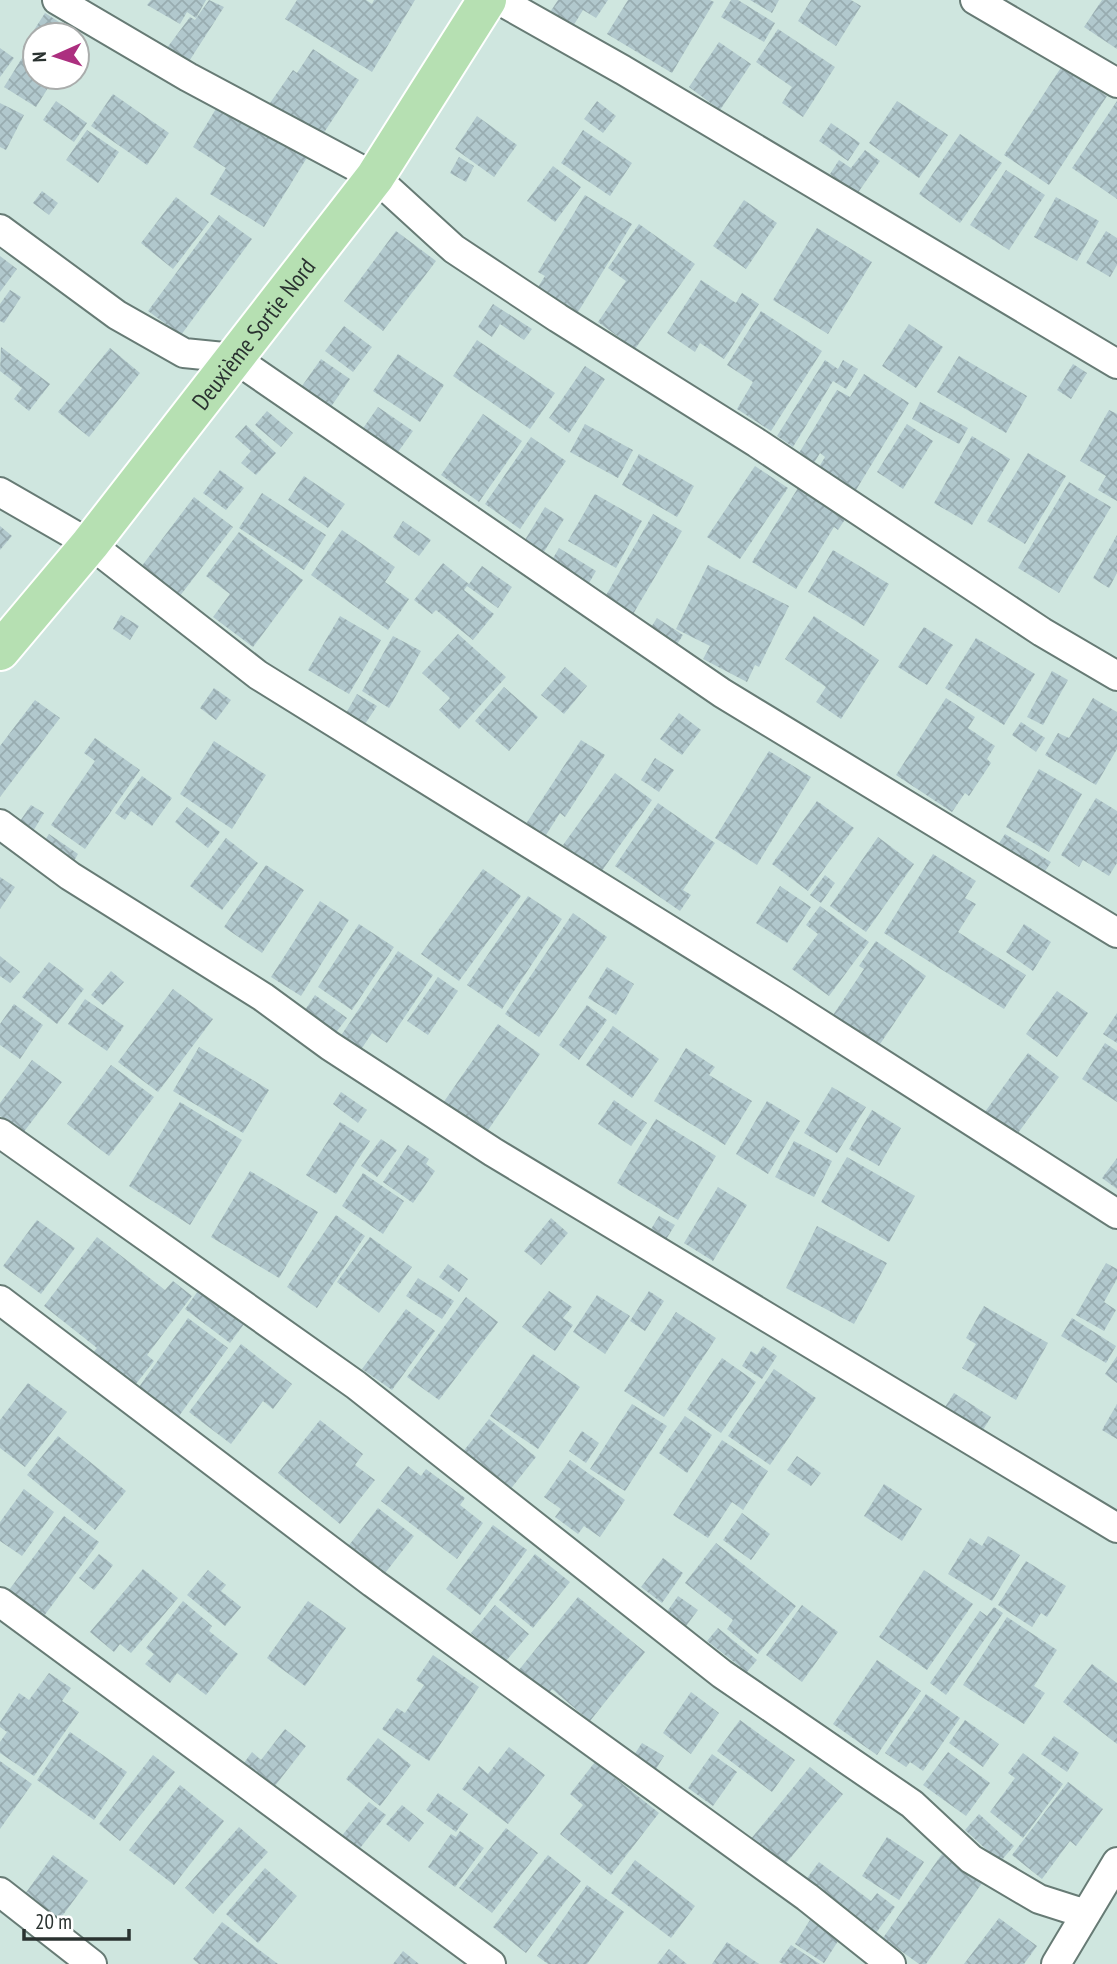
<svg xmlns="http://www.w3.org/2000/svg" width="1117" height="1964" font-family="'PT Sans Narrow',sans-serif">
	<defs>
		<pattern id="building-cross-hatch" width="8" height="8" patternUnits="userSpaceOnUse" patternTransform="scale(1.75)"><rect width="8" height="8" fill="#b1c8cd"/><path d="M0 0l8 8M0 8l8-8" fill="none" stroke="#98acb0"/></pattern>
	</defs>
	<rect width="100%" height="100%" fill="#cfe6df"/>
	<path fill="url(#building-cross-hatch)" d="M151,0H206L196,18L187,12L180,24L147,5Z
		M209,0L224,7L186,66L164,52L190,17L195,20Z
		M297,0H366L372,4L374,0H415L372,72L285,19Z
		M558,0H608L596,18L583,10L570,31L547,17Z
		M628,0H710L714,2L672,73L607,34Z
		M731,0H738L775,23L764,42L721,17Z
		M750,0H779L772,13Z
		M811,0H851L861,6L836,46L798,21Z
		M1102,0H1117V49L1084,27Z
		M45,13L81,36L77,43V35H35V77H55L36,107L4,87L27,50L23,47Z
		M778,29L835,67L803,117L782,103L792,87L756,62Z
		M719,42L751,64L720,110L689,87Z
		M0,48L14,58L0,77Z
		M313,49L359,80L321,137L270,103L293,70L297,73Z
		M1062,66L1107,96L1049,185L1004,155Z
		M113,94L169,133L147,165L91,126Z
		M56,101L87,123L74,142L43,120Z
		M597,101L616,116L603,133L584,119Z
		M897,101L948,135L919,178L869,143Z
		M1117,101V199L1072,168Z
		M220,102L308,156L264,227L210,194L226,168L193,147Z
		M0,103L24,115L6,150L0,147Z
		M477,116L517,145L494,177L455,149Z
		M831,123L860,143L848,161L819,141Z
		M87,130L119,152L98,183L66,160Z
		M583,130L632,163L610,196L561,163Z
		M960,134L1002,163L960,223L919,194Z
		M865,150L880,161L857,194L830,174L839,160L851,168Z
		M459,157L474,166L466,182L450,173Z
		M553,166L581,187L555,222L527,201Z
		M1006,170L1045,195L1009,250L970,225Z
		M42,191L58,203L49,215L33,203Z
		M585,195L632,224L578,312L538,287L545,276L538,272Z
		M176,197L209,222L173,269L141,243Z
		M1056,197L1099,221L1077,261L1034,237Z
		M744,200L777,223L746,269L713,246Z
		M219,215L252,239L181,335L148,311Z
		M639,224L695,264L635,349L598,322L626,281L608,268Z
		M817,228L872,262L828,334L773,300Z
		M396,231L436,261L383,331L344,301Z
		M1106,231L1117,238V265L1110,277L1086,263Z
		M0,256L17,269L0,292Z
		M701,280L736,303L742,293L759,304L724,359L700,343L695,352L667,333Z
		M10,290L21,297L4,323L0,321V304Z
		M493,304L532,329L524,340L500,324L492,337L478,327Z
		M761,311L822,351L771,431L737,409L753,382L727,365Z
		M909,324L943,347L916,388L882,366Z
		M344,326L372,347L353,372L325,351Z
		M477,340L555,393L530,429L453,376Z
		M1,347L50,384L29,411L14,399L22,388L0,371Z
		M110,348L140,373L89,437L58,412Z
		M398,354L444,385L420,422L373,391Z
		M959,356L1027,396L1006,433L937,392Z
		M321,359L350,379L324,417L295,396Z
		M825,360L838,369L843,360L858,369L846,389L833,381L793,447L777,436Z
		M1073,364L1087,373L1071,399L1057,390Z
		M585,366L605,379L569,433L549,418Z
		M864,374L909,403L856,490L819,467L825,457L820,453L814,463L799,453L837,390L850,397Z
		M920,402L968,428L959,444L912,419Z
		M378,407L413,431L393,459L359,434Z
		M1109,410L1117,414V501L1098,490L1106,476L1080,461Z
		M267,411L293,433L281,447L255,425Z
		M483,414L522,441L479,502L441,475Z
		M585,424L633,450L618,478L570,452Z
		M907,424L933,441L903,489L877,472Z
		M246,425L276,453L256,475L241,463L251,451L235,437Z
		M972,436L1010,459L972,525L934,503Z
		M531,437L566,461L520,529L485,504Z
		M1028,453L1066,476L1025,544L987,521Z
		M639,454L694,486L677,517L622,485Z
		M755,466L788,488L740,559L707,537Z
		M220,470L244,488L226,510L203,493Z
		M304,476L345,504L328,528L288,500Z
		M1069,482L1111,507L1059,593L1018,568Z
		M798,488L846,518L838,530L834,527L796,589L752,562Z
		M262,493L326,535L304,570L239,528Z
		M595,494L642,521L616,568L568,541Z
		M194,497L233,527L176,601L138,571Z
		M545,507L564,519L536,565L517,553Z
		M653,514L682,531L629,621L601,604Z
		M403,521L431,540L419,556L393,537Z
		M0,526L12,536L0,550Z
		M342,530L395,567L385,582L409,599L388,630L311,575Z
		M239,532L303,580L253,647L213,617L230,594L206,576Z
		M1117,535V573L1109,588L1093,578Z
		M559,548L596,571L582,595L545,572Z
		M833,550L889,584L864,626L808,592Z
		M443,563L469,584L482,566L512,587L498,608L467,586L464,590L494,614L473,640L436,610L432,614L414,600Z
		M708,565L789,606L759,667L755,665L747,682L703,659L710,646L676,629Z
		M121,615L139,626L130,640L113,629Z
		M340,616L381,640L349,694L308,670Z
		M814,616L879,660L841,719L816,702L826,687L785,659Z
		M657,618L683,635L672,652L646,635Z
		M924,627L953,645L927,685L898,667Z
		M458,634L506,677L459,729L439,710L450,698L422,673Z
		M393,636L421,651L389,708L362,691Z
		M976,638L1035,674L1004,725L945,688Z
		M565,667L587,686L564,714L541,695Z
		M1052,671L1068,680L1043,725L1027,717Z
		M504,687L538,717L509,751L475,721Z
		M214,688L231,700L216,720L200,708Z
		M357,694L377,706L363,727L345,715Z
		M946,698L975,717L968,728L995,746L987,759L991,763L969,796L965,793L952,812L896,775Z
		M1093,698L1117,712V749L1096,785L1045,755L1058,733L1069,738Z
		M35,700L60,718L0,797V746Z
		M679,713L701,730L682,755L660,739Z
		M1021,722L1045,738L1036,752L1012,735Z
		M95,738L140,770L85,849L51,825L95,761L84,753Z
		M581,740L605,755L565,817L560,813L539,846L520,833Z
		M214,741L266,775L232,829L180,794Z
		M769,751L811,777L757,865L715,838Z
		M655,758L674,770L659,792L641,780Z
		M1039,769L1082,794L1049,852L1006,827Z
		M615,773L652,800L601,872L563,845Z
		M142,776L172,798L152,826L131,811L125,820L115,813Z
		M1096,798L1117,811V863L1109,876L1083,860L1079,867L1061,855Z
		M817,801L854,828L808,891L772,864Z
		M658,803L715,843L683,890L691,895L680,911L615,866Z
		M31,805L44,813L32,833L18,824Z
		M187,807L220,832L208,848L175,822Z
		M49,834L78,854L70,868L40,848Z
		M1005,834L1051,862L1040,879L994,851Z
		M878,837L914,864L866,932L830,906Z
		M226,838L258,863L222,910L190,886Z
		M933,854L976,881L965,898L976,904L958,932L1026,975L1004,1009L884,933Z
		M266,865L304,890L262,953L224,927Z
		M483,869L521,896L459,981L421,954Z
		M825,875L835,883L821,903L810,895Z
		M0,877L15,887L0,909Z
		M780,886L811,907L787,943L756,923Z
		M528,896L562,919L502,1009L467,985Z
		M320,901L349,920L301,996L271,977Z
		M820,906L869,942L829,996L792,969L818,934L806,925Z
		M573,913L607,937L539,1037L505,1014Z
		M359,924L394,947L352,1010L318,987Z
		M1024,924L1051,942L1033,971L1006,952Z
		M876,941L926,976L876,1050L831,1018L864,969L859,966Z
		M398,951L433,975L387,1043L372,1033L360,1051L340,1037Z
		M0,956L20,972L10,983L0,976Z
		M49,962L84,989L57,1024L22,997Z
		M607,967L634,984L616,1015L588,998Z
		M111,971L124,982L103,1005L91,995Z
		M438,977L458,991L428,1035L407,1021Z
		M173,989L213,1019L158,1092L118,1062Z
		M1057,991L1088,1013L1057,1057L1026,1034Z
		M315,995L347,1018L334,1035L303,1013Z
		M85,999L124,1026L107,1051L68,1024Z
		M14,1004L43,1025L20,1059L0,1045V1024Z
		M587,1005L607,1020L579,1060L559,1045Z
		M1117,1013V1043L1103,1034Z
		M498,1024L540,1054L486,1133L443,1103Z
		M613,1026L659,1059L632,1098L586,1065Z
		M1105,1043L1117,1051V1102L1082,1079Z
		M199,1047L269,1090L243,1133L173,1091Z
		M686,1048L715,1067L709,1075L752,1101L725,1145L654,1101Z
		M1028,1053L1059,1077L1010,1144L979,1120Z
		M32,1060L62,1082L23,1133L0,1116V1103Z
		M111,1065L154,1097L109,1156L67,1124Z
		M832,1087L866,1107L837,1153L804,1133Z
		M341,1092L367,1110L358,1123L333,1104Z
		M614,1100L647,1123L631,1146L598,1124Z
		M767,1101L800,1121L768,1174L736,1154Z
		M180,1102L242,1140L190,1225L129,1186Z
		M872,1110L901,1128L879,1166L849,1149Z
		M656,1119L716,1156L678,1220L617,1183Z
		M340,1122L370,1141L336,1194L306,1175Z
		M381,1139L397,1150L377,1177L361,1166Z
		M794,1141L832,1161L814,1197L775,1177Z
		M408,1145L429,1159L426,1164L435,1171L413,1203L383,1182Z
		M847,1157L915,1196L889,1242L821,1202Z
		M1117,1158V1189L1102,1178Z
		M250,1171L318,1212L279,1278L211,1237Z
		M363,1173L404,1201L383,1234L342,1206Z
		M718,1187L747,1205L713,1261L684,1243Z
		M336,1215L365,1236L317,1308L287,1287Z
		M659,1216L675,1225L663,1244L648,1234Z
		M551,1218L568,1233L541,1265L524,1251Z
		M37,1220L75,1248L41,1294L3,1266Z
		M817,1226L887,1263L854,1324L786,1288Z
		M97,1237L165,1290L173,1281L192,1296L147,1355L154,1361L132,1389L90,1356L97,1348L44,1306Z
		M370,1237L412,1267L379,1313L337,1282Z
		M1106,1263L1117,1269V1279L1104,1302L1116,1310L1104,1331L1076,1315Z
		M448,1264L468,1279L459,1292L439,1277Z
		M418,1278L454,1301L442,1319L406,1296Z
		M198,1291L244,1324L230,1343L185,1309Z
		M549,1291L572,1307L563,1318L573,1325L555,1351L522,1327Z
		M649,1291L664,1301L645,1331L630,1321Z
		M597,1295L630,1316L605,1354L573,1332Z
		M466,1297L498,1322L439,1400L407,1377Z
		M984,1306L1048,1343L1016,1400L962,1368L976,1344L966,1338Z
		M406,1309L435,1331L392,1390L362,1369Z
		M676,1312L716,1338L664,1417L624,1391Z
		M188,1318L228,1348L174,1423L134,1394Z
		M1072,1318L1116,1346L1106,1363L1061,1336Z
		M241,1344L292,1384L273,1409L263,1401L231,1444L189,1412Z
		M763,1346L777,1356L762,1379L742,1366L751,1351L757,1355Z
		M533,1354L580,1387L538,1449L490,1416Z
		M1117,1356V1383L1105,1374Z
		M722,1358L756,1382L721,1433L687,1409Z
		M774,1369L816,1398L770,1465L728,1436Z
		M28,1383L67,1412L25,1467L0,1448V1420Z
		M954,1393L991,1417L978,1438L940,1415Z
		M632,1404L667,1426L625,1491L590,1469Z
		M1117,1404V1439L1102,1430Z
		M685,1416L712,1435L687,1473L659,1453Z
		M489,1419L536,1457L509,1491L462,1453Z
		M320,1420L363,1454L355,1465L375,1480L340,1524L278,1473Z
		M582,1431L599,1443L586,1463L569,1451Z
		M58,1436L126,1491L95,1530L27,1475Z
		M722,1440L768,1471L743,1510L732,1502L708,1538L673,1515Z
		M797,1456L821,1473L811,1486L787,1470Z
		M570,1460L625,1500L600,1537L584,1526L578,1534L555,1517L561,1509L544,1497Z
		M408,1466L421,1476L426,1469L465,1498L460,1505L483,1523L457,1559L381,1501Z
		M884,1484L922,1509L902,1541L864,1516Z
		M24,1489L54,1512L22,1556L0,1541V1522Z
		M378,1508L414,1536L382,1577L346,1549Z
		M742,1513L770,1534L751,1560L723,1540Z
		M64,1516L99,1542L44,1616L9,1590Z
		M493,1525L527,1550L480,1615L446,1589Z
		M988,1536L1020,1555L992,1601L948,1574L970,1538L982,1546Z
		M716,1543L796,1606L758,1654L727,1629L733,1620L685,1583Z
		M99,1554L113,1565L94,1590L79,1578Z
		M535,1554L570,1582L533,1628L499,1600Z
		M663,1558L683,1573L662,1603L641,1587Z
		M1026,1561L1066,1586L1047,1617L1041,1613L1032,1627L998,1605Z
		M143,1569L178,1598L131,1653L120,1644L114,1652L90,1632Z
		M208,1570L226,1585L221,1591L241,1607L225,1626L187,1595Z
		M924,1570L973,1604L927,1670L879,1637Z
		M678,1596L698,1610L683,1630L664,1616Z
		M578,1597L645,1652L590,1721L552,1689L547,1695L518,1671Z
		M183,1601L212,1626L209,1631L238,1654L206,1695L177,1673L170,1683L145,1664L154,1654L146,1648Z
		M308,1601L346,1628L305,1686L267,1658Z
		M495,1605L529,1634L505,1662L471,1633Z
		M802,1605L838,1632L802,1682L766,1655Z
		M994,1607L1003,1613L946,1695L930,1683L980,1611L987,1616Z
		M1007,1617L1057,1650L1034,1686L1045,1693L1024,1724L963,1685Z
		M718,1628L757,1660L747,1672L707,1641Z
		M433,1655L479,1687L429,1761L382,1729L397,1708L405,1713L424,1685L416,1680Z
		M877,1660L921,1691L877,1755L833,1724Z
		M1092,1664L1117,1683V1744L1063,1702Z
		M49,1673L71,1688L62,1701L79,1712L34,1776L0,1753V1742L7,1732L0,1727V1722L19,1693L29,1700Z
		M691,1692L719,1713L691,1754L663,1733Z
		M926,1694L960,1718L923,1771L910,1762L906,1767L885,1753Z
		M740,1720L795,1760L772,1792L717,1751Z
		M965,1720L999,1744L983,1767L949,1743Z
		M285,1729L306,1746L271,1791L241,1767L252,1752L261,1760Z
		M70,1732L127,1772L94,1820L37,1780Z
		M1054,1736L1079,1753L1067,1772L1041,1754Z
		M378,1738L411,1765L380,1806L346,1779Z
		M642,1743L664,1756L654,1772L632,1758Z
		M509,1747L545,1775L508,1824L462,1789L479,1766L488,1774Z
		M948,1752L990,1783L966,1816L923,1785Z
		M1023,1753L1063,1784L1023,1838L990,1812L1015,1778L1008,1773Z
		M712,1754L737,1772L713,1806L688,1788Z
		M153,1755L175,1772L120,1841L99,1824Z
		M0,1761L32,1784L0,1829Z
		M595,1762L659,1813L611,1875L560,1834L583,1805L570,1794Z
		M810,1767L843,1794L783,1867L750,1840Z
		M1068,1782L1103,1809L1076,1846L1070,1841L1042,1879L1012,1855Z
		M180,1785L224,1821L174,1885L129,1850Z
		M438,1793L468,1814L456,1832L426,1810Z
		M369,1802L386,1815L357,1852L340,1838Z
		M402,1805L424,1823L409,1842L386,1824Z
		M979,1814L1014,1846L1000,1862L965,1830Z
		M239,1827L268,1852L213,1914L185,1888Z
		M506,1828L538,1853L492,1913L459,1888Z
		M460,1831L484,1848L455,1887L428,1867L451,1834L456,1837Z
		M887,1837L924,1862L899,1900L862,1876Z
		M942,1854L982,1883L926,1964H919L883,1938Z
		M53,1855L88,1881L60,1919L25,1894Z
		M548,1855L581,1881L526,1953L493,1927Z
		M635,1860L695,1906L671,1938L611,1893Z
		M819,1862L871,1901L877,1893L895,1907L873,1937L802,1885Z
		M265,1868L297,1896L258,1943L226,1914Z
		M587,1885L624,1912L587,1964H548L537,1956Z
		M999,1918L1037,1946L1024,1964H964Z
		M810,1920L840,1938L824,1963L795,1944Z
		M222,1922L278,1964H199L193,1959Z
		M727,1942L759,1964H712Z
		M791,1945L820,1964H783L779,1962Z
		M669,1949L687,1964H657Z
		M403,1951L419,1964H393Z"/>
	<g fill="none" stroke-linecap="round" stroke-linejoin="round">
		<defs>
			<path id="street" d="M57,0L188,77L375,177L454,249L558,318L757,443L1042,632L1117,676
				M499,0L623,70L1117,364
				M975,0L1117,83
				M0,229L117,315L184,353L234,358L722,693L1117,933
				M0,492L90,544L258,675L782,1000L1117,1214
				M0,824L70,876L263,997L330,1046L493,1152L1117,1528
				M0,1133L356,1385L722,1674L912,1804L971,1859L1039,1899L1086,1914
				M0,1300L373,1583L807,1897L891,1964
				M0,1602L491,1964
				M0,1892L92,1964
				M1056,1964L1117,1862"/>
			<g id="primary">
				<path id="s1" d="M0,651L90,544L375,177L487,0"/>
			</g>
		</defs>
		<use href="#street" stroke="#677b75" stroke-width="32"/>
		<use href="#primary" stroke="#fff" stroke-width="42"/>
		<use href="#street" stroke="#fff" stroke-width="28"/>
		<use href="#primary" stroke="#b6e0b2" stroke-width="38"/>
	</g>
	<g text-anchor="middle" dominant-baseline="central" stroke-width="5" stroke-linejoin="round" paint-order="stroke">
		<g font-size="24" fill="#2a3230" stroke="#fff">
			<text stroke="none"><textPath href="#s1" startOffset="406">Deuxième Sortie Nord</textPath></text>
		</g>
	</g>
	<g transform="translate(56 56) rotate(267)"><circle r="33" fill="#ffffff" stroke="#aaadac" stroke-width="2"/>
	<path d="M0-5L12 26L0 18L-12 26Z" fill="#ac2f7f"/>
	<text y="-10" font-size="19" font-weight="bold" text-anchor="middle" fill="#2a3230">N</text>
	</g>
	<path d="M24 1929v10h105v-10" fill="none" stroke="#2a3230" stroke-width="3.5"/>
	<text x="35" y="1929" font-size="21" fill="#2a3230" stroke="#ffffff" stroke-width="5" paint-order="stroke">20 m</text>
</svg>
